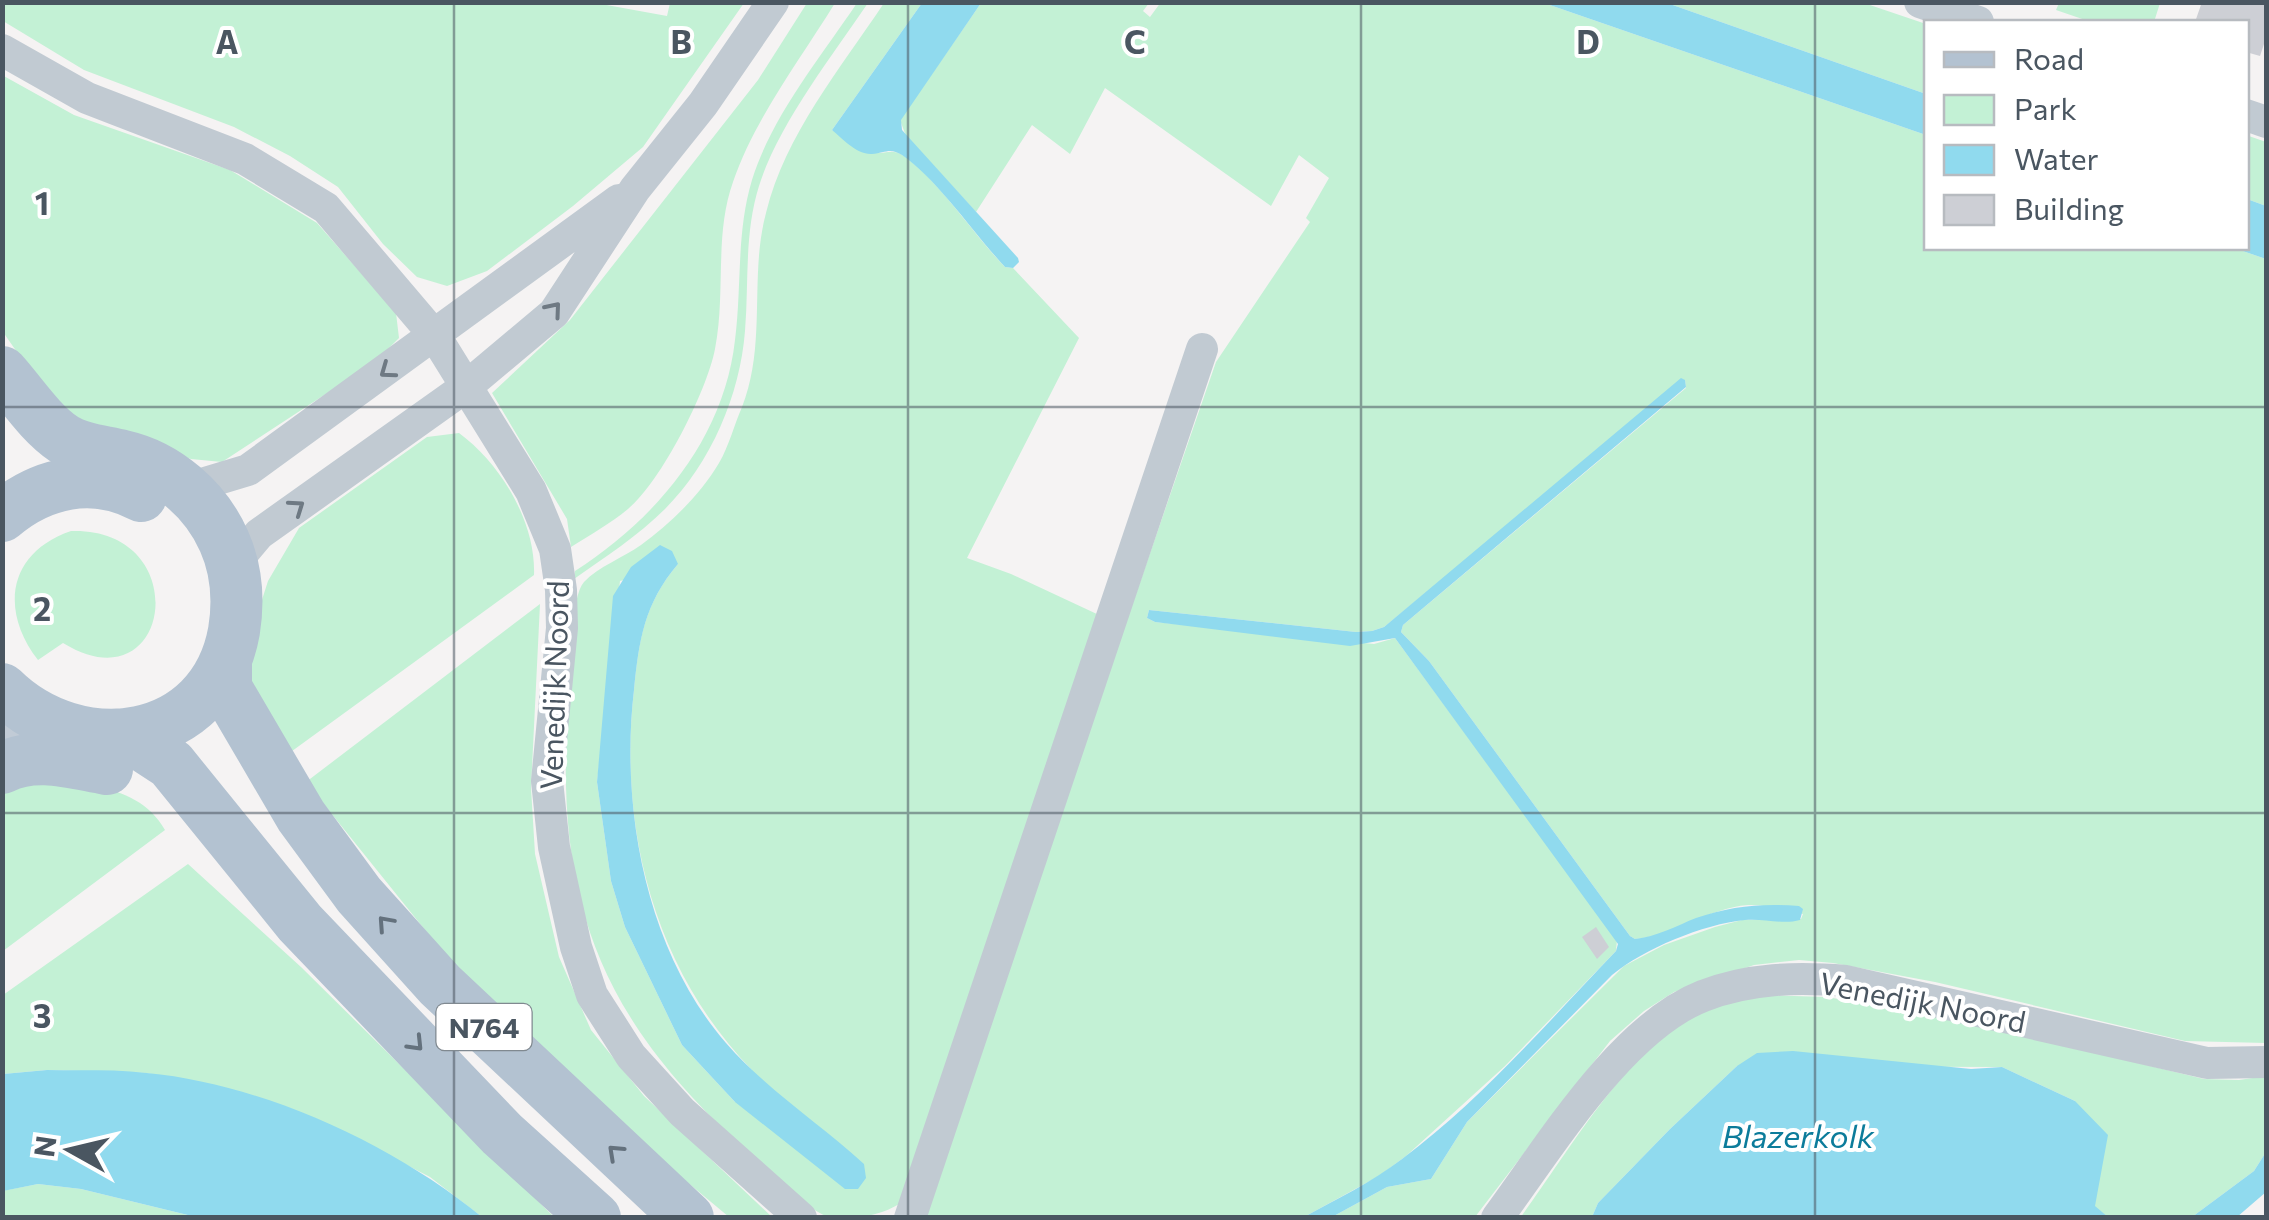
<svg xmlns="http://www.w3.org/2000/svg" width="2269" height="1220" font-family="Commissioner,sans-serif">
	<rect width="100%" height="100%" fill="#f5f3f3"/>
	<path fill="#c3f1d5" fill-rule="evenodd" d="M590,2L667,16L670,3H744L643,147L573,206L487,271L447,286L417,277L383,244L338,187L290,156L234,127L84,70L3,21L2,3Z
		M1161,2L1544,3L1926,135V248H2234L2266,259V1043L2185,1041L1935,982L1833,963L1799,960L1754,965L1674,992L1644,1011L1610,1041L1475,1217H1332L1387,1187L1431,1179L1467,1122L1624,966L1664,945L1715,927L1742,920L1801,919L1803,914C1786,911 1765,904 1748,905C1708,908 1674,936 1635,939L1630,936L1429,661L1401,632L1403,625L1686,388L1685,380L1384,627L1372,631L1356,632L1149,610L1147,618L1155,622L1374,644L1395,638L1617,940L1616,951L1505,1066L1406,1156L1379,1176L1304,1217H921L1216,362L1310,222L1306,218L1329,178L1299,155L1271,206L1105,88L1070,154L1032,125L976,212L906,136L900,120L981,3H1149L1143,11L1150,17Z
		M807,3H835C800,60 755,118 733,182C714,235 726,294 715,349C707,391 661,482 628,509C611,523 590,535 571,547L567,519L492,393L570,320L758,80Z
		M857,3H868C832,56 778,125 759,186C744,234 749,282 745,331C740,395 711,463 665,509C639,535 604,558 574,579L575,571C656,519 724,439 735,340C742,286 736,233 752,180C772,116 820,58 857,3Z
		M884,3H922L832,130C843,136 862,152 874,153C886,154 892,148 904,156C940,182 973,234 1005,267L1013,268L1079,338L967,558L1011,574L1099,615L901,1203C880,1216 855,1220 829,1217C808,1212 760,1162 742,1146C588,1007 552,882 570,679C571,657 571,597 584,582C598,567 624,557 641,545C671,523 700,495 719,463C729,446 734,425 742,407C767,344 749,276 766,213C785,135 840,69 884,3ZM678,564C644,604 639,639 634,690C618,827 654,970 752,1070L735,1102L682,1045L625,927L611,881L597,782L620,581Z
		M1667,3H1864L1926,24V94Z
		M2059,3V2L2160,3L2154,22H2091L2056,10Z
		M2,75L74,115L230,170L317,223L396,313L399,338L376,361L222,462L191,459L75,422L53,404L3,332Z
		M2246,135L2266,142V206L2247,199Z
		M459,433C501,464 536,522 534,575L288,754L247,680L252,631L268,581L299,528L427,437Z
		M71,531C197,527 172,710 63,643L38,660C0,611 7,553 71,531Z
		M540,604L531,788L535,854L559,957L591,1030L644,1096L772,1217H729L614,1121L450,961L306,782Z
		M8,782C62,785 135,776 165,830L3,951V784Z
		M188,864L301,967L554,1217H482L430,1177L317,1119L257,1097L147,1073L47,1070L3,1074V995Z
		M1757,995L1826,997L1940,1015L2204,1079L2239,1080L2266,1076V1152L2254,1171L2192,1217H2108L2095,1207L2075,1101L2002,1067L1737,1066L1670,1129L1598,1203L1592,1217L1520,1218C1569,1152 1634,1036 1711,1006C1725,1001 1742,999 1757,995Z
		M38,1184L81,1189L196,1217H3L2,1191Z"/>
	<path fill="#90daee" d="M922,3H981L901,120L902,130L1018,258L1019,262L1013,268L1005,267C975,235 937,179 902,155C890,147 885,153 872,154C857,155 843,139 832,130Z
		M1544,3H1667L1926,94V135Z
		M2247,199L2266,206V259L2234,248H2246Z
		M1681,378L1685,380L1686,387L1403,625L1401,632L1429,661L1630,936L1635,939C1656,937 1676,926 1696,918C1730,906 1763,903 1799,906L1803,909L1800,920C1783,925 1763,918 1745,920C1703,924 1644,949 1612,975L1467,1122L1431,1179L1387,1187L1332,1217H1304C1337,1199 1372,1182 1402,1159C1481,1100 1548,1022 1616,951L1618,944L1395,638L1350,646L1155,622L1147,618L1149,610L1356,632L1372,631L1384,627Z
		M660,545L672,551L678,564C644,604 639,640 634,690C620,808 646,951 726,1043C766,1089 819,1123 864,1164L866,1178L858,1189H845L735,1102L682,1045L625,927L611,881L597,782L613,596L631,567Z
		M1793,1051L1971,1069L2002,1067L2075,1101L2108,1135L2095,1206L2108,1217H1592L1598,1203L1670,1129L1737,1066L1757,1053Z
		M47,1070C80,1071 114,1069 147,1073C263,1084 393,1144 482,1217H196L81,1189L38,1184L3,1191V1074Z
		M2266,1152V1192L2237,1217H2192L2254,1171Z"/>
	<path fill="#cdcfd5" d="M2202,2H2266V38L2260,56L2246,52V22H2195Z
		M1596,927L1609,947L1597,959L1582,937Z"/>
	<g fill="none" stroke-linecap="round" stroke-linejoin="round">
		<path stroke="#c1cad2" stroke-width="32" d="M1920,2L1978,22
			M2,50L87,98L245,159L326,208L435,336L531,491L555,549L561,590L562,628L547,781L554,847L576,947L592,995L631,1056L682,1112L801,1218
			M2246,115L2266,122
			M185,489L248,470L619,200
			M236,578L243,553L259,534L467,386L554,313L635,189L703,104L773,2
			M910,1218L1202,349
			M1497,1218C1549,1148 1621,1028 1703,996C1749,978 1797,977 1846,981L2207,1063L2266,1062"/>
		<path stroke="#c1cbd6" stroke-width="45" d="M2,737L23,724L46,722"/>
		<path stroke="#b3c2d1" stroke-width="52" d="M2,372C21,393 40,423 64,439C82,450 103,451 123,456C167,466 206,500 224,541C237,570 239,600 234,631C213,748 78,764 2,689
			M2,516C42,482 93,471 141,496
			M226,661V688L301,816L359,895L440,985L688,1218
			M125,734L171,764L300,923L502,1134L595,1218
			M2,768C36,751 72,763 107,769"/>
	</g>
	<defs><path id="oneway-chevron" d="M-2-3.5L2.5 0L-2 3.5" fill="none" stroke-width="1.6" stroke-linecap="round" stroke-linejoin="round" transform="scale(2.5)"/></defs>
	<g stroke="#6e7983">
		<use href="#oneway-chevron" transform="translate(554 309) rotate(-50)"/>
		<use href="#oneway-chevron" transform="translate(387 371) rotate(144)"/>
		<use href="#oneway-chevron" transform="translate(297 507) rotate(-35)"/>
	</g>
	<g stroke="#64717d">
		<use href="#oneway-chevron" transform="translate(385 923) rotate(-132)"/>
		<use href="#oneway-chevron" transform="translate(416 1044) rotate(46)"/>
		<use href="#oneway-chevron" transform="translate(615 1152) rotate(-137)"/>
	</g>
	<path fill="none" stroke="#4a5661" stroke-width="2.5" stroke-opacity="0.55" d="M454,2V1218M908,2V1218M1361,2V1218M1815,2V1218M2,407H2266M2,813H2266"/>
	<g text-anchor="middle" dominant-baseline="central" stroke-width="8" stroke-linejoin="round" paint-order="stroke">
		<rect fill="#fff" stroke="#808990" stroke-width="2.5" x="436.5" y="1004" width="95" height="46" rx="8"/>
		<g font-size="28" font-weight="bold" fill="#4a5661">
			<text x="484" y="1027">N764</text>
		</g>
		<g font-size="30" fill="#4a5661" stroke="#fff">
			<text transform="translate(553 685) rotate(-88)">Venedijk Noord</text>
			<text transform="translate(1923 1001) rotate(11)">Venedijk Noord</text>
		</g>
		<g font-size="32" font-style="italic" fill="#0c7c9b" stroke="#fff">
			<text x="1798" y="1135">Blazerkolk</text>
		</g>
	</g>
	<g font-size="32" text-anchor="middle" font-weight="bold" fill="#4a5661" stroke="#fff" stroke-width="8" stroke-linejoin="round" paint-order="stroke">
		<text x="227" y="54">A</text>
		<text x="681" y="54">B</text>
		<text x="1135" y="54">C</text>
		<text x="1588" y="54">D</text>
		<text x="42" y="215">1</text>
		<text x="42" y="621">2</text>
		<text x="42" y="1028">3</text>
	</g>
	<rect width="2269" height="1220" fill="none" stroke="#4a5661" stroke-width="10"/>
	<rect x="1924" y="20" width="325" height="230" fill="#ffffff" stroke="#b7bbc0" stroke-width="2.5"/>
	<rect x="1944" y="52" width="50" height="15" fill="#b3c2d1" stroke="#b7bbc0" stroke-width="2.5"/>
	<text x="2014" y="70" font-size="30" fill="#4a5661">Road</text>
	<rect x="1944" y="95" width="50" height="30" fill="#c3f1d5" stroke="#b7bbc0" stroke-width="2.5"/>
	<text x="2014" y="120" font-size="30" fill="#4a5661">Park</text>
	<rect x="1944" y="145" width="50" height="30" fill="#90daee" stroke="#b7bbc0" stroke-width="2.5"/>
	<text x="2014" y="170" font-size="30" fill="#4a5661">Water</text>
	<rect x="1944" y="195" width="50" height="30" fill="#cdcfd5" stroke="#b7bbc0" stroke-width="2.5"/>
	<text x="2014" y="220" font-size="30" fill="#4a5661">Building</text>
	<g transform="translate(70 1150) rotate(278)" stroke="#ffffff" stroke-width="8" paint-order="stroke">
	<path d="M0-8L18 38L0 25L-18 38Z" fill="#4a5661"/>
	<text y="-15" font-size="28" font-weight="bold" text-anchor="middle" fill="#4a5661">N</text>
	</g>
</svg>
